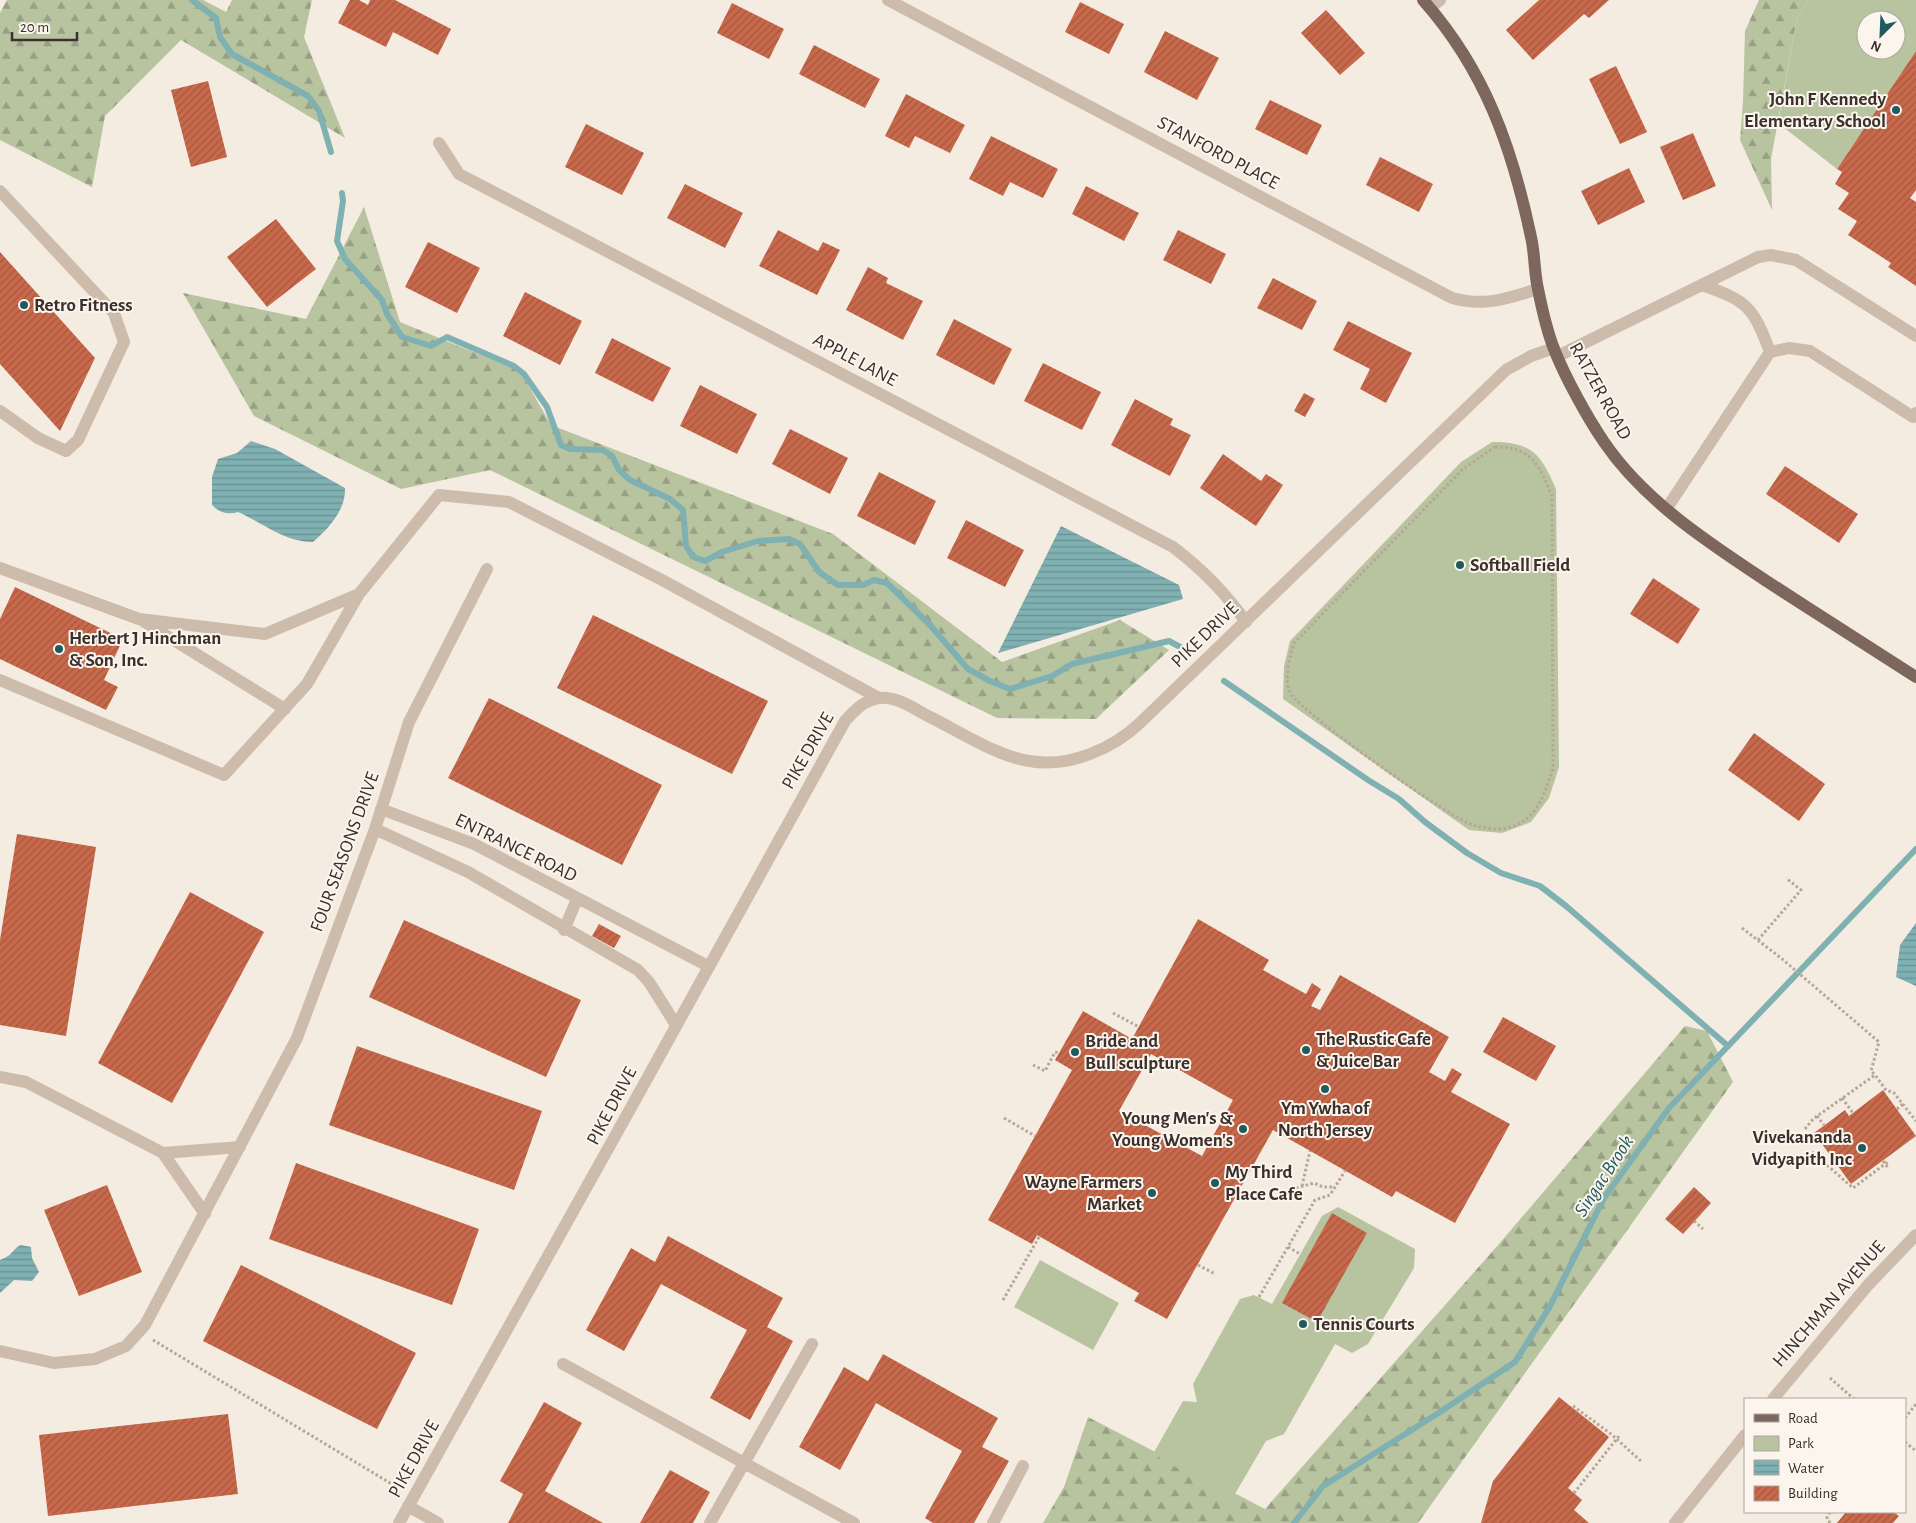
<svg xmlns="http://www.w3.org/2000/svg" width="1916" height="1523" font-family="'Alegreya Sans',sans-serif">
	<defs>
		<pattern id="forest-firs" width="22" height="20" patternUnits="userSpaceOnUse" patternTransform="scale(1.25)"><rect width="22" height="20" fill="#b8c4a0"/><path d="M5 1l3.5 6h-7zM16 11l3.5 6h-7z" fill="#97a083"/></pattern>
		<pattern id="water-rules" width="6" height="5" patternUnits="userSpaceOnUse" patternTransform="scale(1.25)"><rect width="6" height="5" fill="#7fb0b2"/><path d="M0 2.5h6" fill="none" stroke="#699091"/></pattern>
		<pattern id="building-hatch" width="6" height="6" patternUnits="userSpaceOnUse" patternTransform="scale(1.25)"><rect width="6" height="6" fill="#c8694b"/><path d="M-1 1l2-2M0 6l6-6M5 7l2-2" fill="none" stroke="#a4573f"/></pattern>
	</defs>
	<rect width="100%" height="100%" fill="#f4ebe1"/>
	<path fill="url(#forest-firs)" d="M7,0H203L226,12L232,0H312L304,37L345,138L181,40L105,116L92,187L0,140V13Z
		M1759,0H1809L1797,18L1771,159L1772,210L1740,140L1743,102L1745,31Z
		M364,207L400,322L520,371L551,425L833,534L1002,662L1120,620L1169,650L1096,719L997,718L490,470L401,489L254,416L183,293L306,319Z
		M1685,1026L1707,1031L1733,1082L1418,1523H1043L1064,1487L1088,1417L1265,1509L1499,1244Z"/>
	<path fill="#b8c4a0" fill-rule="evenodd" d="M1809,0H1916V51L1837,169L1778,123L1797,18ZM1866,20H1896V50H1866Z
		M1492,442C1532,442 1541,454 1556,489L1559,767L1549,798L1531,822L1502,833L1469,830L1283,699L1284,666L1290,641L1461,462Z
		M1338,1207L1415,1249L1414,1268L1368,1344L1352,1353L1335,1344L1284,1434L1266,1441L1232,1499L1153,1454L1183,1401L1197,1402L1193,1384L1240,1299L1254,1295L1272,1304L1322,1216Z
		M1040,1260L1119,1303L1093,1350L1014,1307Z"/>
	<path fill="url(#water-rules)" d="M251,441L275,449L345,488C346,510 328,529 313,542C284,542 263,523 238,512C229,515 219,513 212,505V477L218,459L237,453Z
		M1061,526L1179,585L1183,599L998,653Z
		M1916,923V986L1896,977L1900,945Z
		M21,1245L31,1247L32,1258L39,1272L32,1281L14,1280L0,1293V1260C14,1255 13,1248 21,1245Z"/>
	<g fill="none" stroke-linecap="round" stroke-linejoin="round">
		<path stroke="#7fb0b2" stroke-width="6" d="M192,0L216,18L220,37L232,54L308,96L319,111L331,152
			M342,193L343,201L337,241L345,259L382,300L387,314L402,337L431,346L447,337L514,366L524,374L547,407L561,445L570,449L603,450L612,456L619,470L630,480L670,499L683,510L686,546L693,557L705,561L722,552L758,541L789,539L800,544L819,572L838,585H863L874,580L887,583L930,625L968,669L990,681L1010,689L1052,676L1072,664L1169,641L1182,648
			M1224,681L1368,780L1399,799L1425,822L1467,853L1501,873L1540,886L1566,906L1728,1046
			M1294,1523L1323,1486L1437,1414L1515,1362L1549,1308L1604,1198L1669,1108L1916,849"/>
	</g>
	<path fill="url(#building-hatch)" fill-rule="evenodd" d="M350,0H359L368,5L370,0H395L451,29L438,55L393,32L386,47L338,23Z
		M1539,0H1609L1589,18L1584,14L1533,60L1506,30Z
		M1080,2L1124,24L1109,54L1065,32Z
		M732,3L784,29L769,59L717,33Z
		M1326,10L1365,53L1340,75L1301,33Z
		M1165,31L1219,58L1197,100L1144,72Z
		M814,45L880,79L865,108L799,74Z
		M1916,51V190L1910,198L1916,202V286L1888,267L1891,263L1848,235L1857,221L1838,209L1849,193L1835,184L1842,172L1837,169Z
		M1616,66L1647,132L1620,144L1589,79Z
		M208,81L227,157L191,167L171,90Z
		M906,94L965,125L950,153L915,136L909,148L885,136Z
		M1270,100L1322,125L1307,155L1255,129Z
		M586,124L644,153L622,195L565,167Z
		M1693,133L1716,186L1683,200L1660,147Z
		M991,136L1058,169L1043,198L1010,182L1003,196L969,179Z
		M1380,157L1433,184L1419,212L1366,185Z
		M1629,168L1645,202L1598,225L1581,191Z
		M685,184L743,213L725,248L667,218Z
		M1086,186L1139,213L1124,241L1072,214Z
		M276,219L316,269L267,307L227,257Z
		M778,230L818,251L823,242L840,250L817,295L759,266Z
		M1178,230L1226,254L1211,284L1163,260Z
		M428,242L480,268L457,313L405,287Z
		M0,252L95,358L60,431L0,364Z
		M868,267L888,278L886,283L923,301L903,340L846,310Z
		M1273,278L1317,301L1302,330L1257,308Z
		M525,292L582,321L560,365L503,336Z
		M954,319L1012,349L994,385L936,355Z
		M1348,321L1412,353L1386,403L1360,389L1370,369L1333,350Z
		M612,338L671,368L653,402L595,373Z
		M1043,363L1101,392L1082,430L1024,401Z
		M700,385L757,414L737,454L680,426Z
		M1304,393L1315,399L1305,417L1294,411Z
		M1135,399L1173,419L1170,425L1191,435L1170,476L1111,445Z
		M790,429L848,458L830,494L772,464Z
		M1223,454L1261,481L1266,474L1283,485L1256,526L1200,488Z
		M1785,466L1858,514L1839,543L1766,494Z
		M879,472L936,501L915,545L857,516Z
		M966,520L1024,550L1005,587L947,558Z
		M1653,578L1700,609L1678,644L1630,614Z
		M15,587L123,639L104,680L118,687L106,710L0,659V619Z
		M593,615L768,701L732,774L557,688Z
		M489,698L662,785L622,865L448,778Z
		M1754,733L1825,784L1799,821L1728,770Z
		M17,834L96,847L66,1036L0,1025V940Z
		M190,892L264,932L172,1103L98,1063Z
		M1198,919L1269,960L1263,970L1306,994L1312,983L1321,989L1311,1006L1320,1010L1340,975L1449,1037L1429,1072L1445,1081L1452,1068L1462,1074L1451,1092L1510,1124L1455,1223L1396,1191L1392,1197L1273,1130L1167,1319L1134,1301L1139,1293L1037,1235L1032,1244L988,1220L1072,1070L1055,1060L1083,1011L1132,1039ZM1151,1054L1233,1100L1202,1156L1119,1111Z
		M404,920L581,1000L546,1077L369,997Z
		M599,924L621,936L614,948L592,936Z
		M1503,1017L1556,1046L1536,1081L1483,1052Z
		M357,1046L542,1111L514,1190L329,1125Z
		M1883,1090L1916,1136L1851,1184L1814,1133L1845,1110L1849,1116Z
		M296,1163L479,1229L452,1305L269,1239Z
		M107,1185L142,1272L79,1296L44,1210Z
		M1694,1187L1711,1203L1683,1234L1665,1219Z
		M1332,1213L1367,1233L1317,1322L1282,1303Z
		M668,1236L783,1298L767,1327L793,1341L750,1420L710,1398L747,1330L661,1284L624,1351L586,1330L631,1248L655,1262Z
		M241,1265L416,1353L377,1429L203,1341Z
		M883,1354L998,1418L982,1447L1009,1461L974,1523H933L925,1518L962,1451L876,1403L840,1470L799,1447L844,1367L868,1381Z
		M1559,1397L1609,1437L1568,1488L1582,1500L1574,1510L1589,1523H1481L1493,1481Z
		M544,1402L582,1423L545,1491L603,1523H508L523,1494L500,1481Z
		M228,1414L238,1494L48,1516L39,1435Z
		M670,1470L710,1492L693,1523H640Z
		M1846,1512H1893L1899,1516L1893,1523H1837Z"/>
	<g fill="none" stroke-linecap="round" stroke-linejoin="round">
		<path stroke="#b9a596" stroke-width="3" stroke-dasharray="2.5 2.5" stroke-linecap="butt" d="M1495,447C1532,447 1539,465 1552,496L1553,769C1543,796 1537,821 1507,828C1499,830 1484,828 1476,826C1453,821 1305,715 1291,694C1283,681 1290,656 1294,643L1463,469Z
			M1742,928L1781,958L1879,1042L1871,1071L1875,1075
			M1758,940L1801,890L1786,878
			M1113,1013L1139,1027
			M1033,1065L1045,1071L1055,1052L1059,1053
			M1842,1098L1853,1113
			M1897,1109L1903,1104
			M1817,1116L1824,1125
			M1004,1118L1035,1136
			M1805,1129L1813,1119L1875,1075L1886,1090L1894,1093L1916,1121
			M1812,1152L1853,1188L1889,1161
			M1883,1161L1889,1169
			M1302,1186L1310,1151
			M1296,1188L1314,1183L1323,1187H1335
			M1694,1221L1703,1229
			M1288,1247L1300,1254
			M1198,1265L1215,1274
			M1259,1297L1315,1200L1330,1195L1345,1171
			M1003,1300L1039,1237
			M153,1340L395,1486L398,1491
			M1830,1378L1854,1399
			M1573,1406L1611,1434L1642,1462
			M1905,1418L1916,1404
			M1905,1442L1916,1451
			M1574,1493L1619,1436
			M1830,1512L1827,1518L1830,1523"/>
		<path stroke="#cdbbac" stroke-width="12" d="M888,0L1452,298C1485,307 1505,299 1538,289
			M1430,8L1440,0
			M439,143L459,174L1173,547C1202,569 1225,592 1246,622
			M0,191L114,313L124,342L78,440L66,451L38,438L0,411
			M1702,285C1748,301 1753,307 1770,352
			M1558,356L1758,257L1771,255L1796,260L1916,336
			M1667,508L1770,352L1789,348L1810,351L1913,417L1916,413
			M0,568L139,619L265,634L359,594L439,495L509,502L662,580L879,698
			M143,621L285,709
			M0,680L224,775L307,684L359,594
			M381,809L474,844L708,966
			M375,829L468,872L638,970L649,982L676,1025
			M564,930L577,899
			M0,1077L26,1082L163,1153L205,1214
			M163,1153L240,1147
			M0,1351L54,1363L95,1359L126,1346L145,1325L297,1038L375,829L409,722L487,569
			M563,1364L854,1523
			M1773,1399L1868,1285L1916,1235
			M408,1506L438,1523
			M399,1523C549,1256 697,989 845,721C854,711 864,700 879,698C896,696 913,708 928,716C959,731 996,756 1029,761C1069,768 1113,749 1141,722L1506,370L1531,356L1554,348
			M710,1523L812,1344
			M993,1523L1023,1466
			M1675,1523L1745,1435"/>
		<path stroke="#7d675c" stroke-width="12" d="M1423,0C1485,70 1512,147 1531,237C1535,254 1534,272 1538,289C1542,309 1547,331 1554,349C1565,377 1587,417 1604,442C1644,501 1709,543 1768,582C1817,614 1866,645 1916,677"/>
	</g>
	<g fill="#1f5a5e" stroke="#fbf5ee" stroke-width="2">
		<circle cx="1896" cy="110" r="5"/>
		<circle cx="24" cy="305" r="5"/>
		<circle cx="1460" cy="565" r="5"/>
		<circle cx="59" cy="649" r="5"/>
		<circle cx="1306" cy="1050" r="5"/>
		<circle cx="1075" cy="1052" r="5"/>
		<circle cx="1325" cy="1089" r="5"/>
		<circle cx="1243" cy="1129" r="5"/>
		<circle cx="1862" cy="1148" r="5"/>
		<circle cx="1215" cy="1183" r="5"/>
		<circle cx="1152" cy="1193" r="5"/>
		<circle cx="1303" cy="1324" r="5"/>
	</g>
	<g text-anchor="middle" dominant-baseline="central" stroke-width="4" stroke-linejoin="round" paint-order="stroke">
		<g font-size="19" font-weight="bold" fill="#3b302b" stroke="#fbf5ee" text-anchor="start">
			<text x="1886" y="99" text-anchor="end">John F Kennedy<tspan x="1886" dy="22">Elementary School</tspan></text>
			<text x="34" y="305">Retro Fitness</text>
			<text x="1470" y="565">Softball Field</text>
			<text x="69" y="638">Herbert J Hinchman<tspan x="69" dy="22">&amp; Son, Inc.</tspan></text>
			<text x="1316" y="1039">The Rustic Cafe<tspan x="1316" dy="22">&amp; Juice Bar</tspan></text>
			<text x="1085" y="1041">Bride and<tspan x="1085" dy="22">Bull sculpture</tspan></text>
			<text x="1325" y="1108" text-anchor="middle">Ym Ywha of<tspan x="1325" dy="22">North Jersey</tspan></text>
			<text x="1233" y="1118" text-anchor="end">Young Men's &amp;<tspan x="1233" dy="22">Young Women's</tspan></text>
			<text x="1852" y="1137" text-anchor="end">Vivekananda<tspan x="1852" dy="22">Vidyapith Inc</tspan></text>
			<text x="1225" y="1172">My Third<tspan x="1225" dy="22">Place Cafe</tspan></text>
			<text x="1142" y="1182" text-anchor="end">Wayne Farmers<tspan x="1142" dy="22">Market</tspan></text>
			<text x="1313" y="1324">Tennis Courts</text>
		</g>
		<g font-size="19" fill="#3b302b" stroke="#fbf5ee">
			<text transform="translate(1218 153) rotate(28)">STANFORD PLACE</text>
			<text transform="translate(855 360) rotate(28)">APPLE LANE</text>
			<text transform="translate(1600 391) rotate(61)">RATZER ROAD</text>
			<text transform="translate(1205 635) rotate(-44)">PIKE DRIVE</text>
			<text transform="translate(808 751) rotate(-60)">PIKE DRIVE</text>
			<text transform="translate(516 848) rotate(26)">ENTRANCE ROAD</text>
			<text transform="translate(345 852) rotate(-70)">FOUR SEASONS DRIVE</text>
			<text transform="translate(612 1106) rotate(-62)">PIKE DRIVE</text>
			<text transform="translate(1829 1304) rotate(-49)">HINCHMAN AVENUE</text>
			<text transform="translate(414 1459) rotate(-61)">PIKE DRIVE</text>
		</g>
		<g font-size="20" font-style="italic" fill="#1f5a5e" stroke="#fbf5ee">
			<text transform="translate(1604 1176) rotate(-57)">Singac Brook</text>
		</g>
	</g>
	<rect x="1744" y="1398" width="162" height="115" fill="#fbf5ee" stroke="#aea6a0"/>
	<rect x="1754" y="1414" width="25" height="8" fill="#7d675c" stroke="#aea6a0"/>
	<text x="1788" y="1423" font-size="15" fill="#3b302b">Road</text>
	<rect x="1754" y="1436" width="25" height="15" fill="#b8c4a0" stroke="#aea6a0"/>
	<text x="1788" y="1448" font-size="15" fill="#3b302b">Park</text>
	<rect x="1754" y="1460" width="25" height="15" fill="url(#water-rules)" stroke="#aea6a0"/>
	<text x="1788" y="1473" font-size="15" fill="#3b302b">Water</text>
	<rect x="1754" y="1486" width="25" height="15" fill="url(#building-hatch)" stroke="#aea6a0"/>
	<text x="1788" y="1498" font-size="15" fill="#3b302b">Building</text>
	<g transform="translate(1881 35) rotate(204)"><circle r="24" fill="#fbf5ee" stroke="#aea6a0"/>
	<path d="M0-4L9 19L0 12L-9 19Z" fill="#1f5a5e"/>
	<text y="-8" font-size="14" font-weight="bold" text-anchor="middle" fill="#3b302b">N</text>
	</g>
	<path d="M12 32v8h65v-8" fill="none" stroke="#3b302b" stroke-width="2.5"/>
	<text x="20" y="32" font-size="15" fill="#3b302b" stroke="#fbf5ee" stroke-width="4" paint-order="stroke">20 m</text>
</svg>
